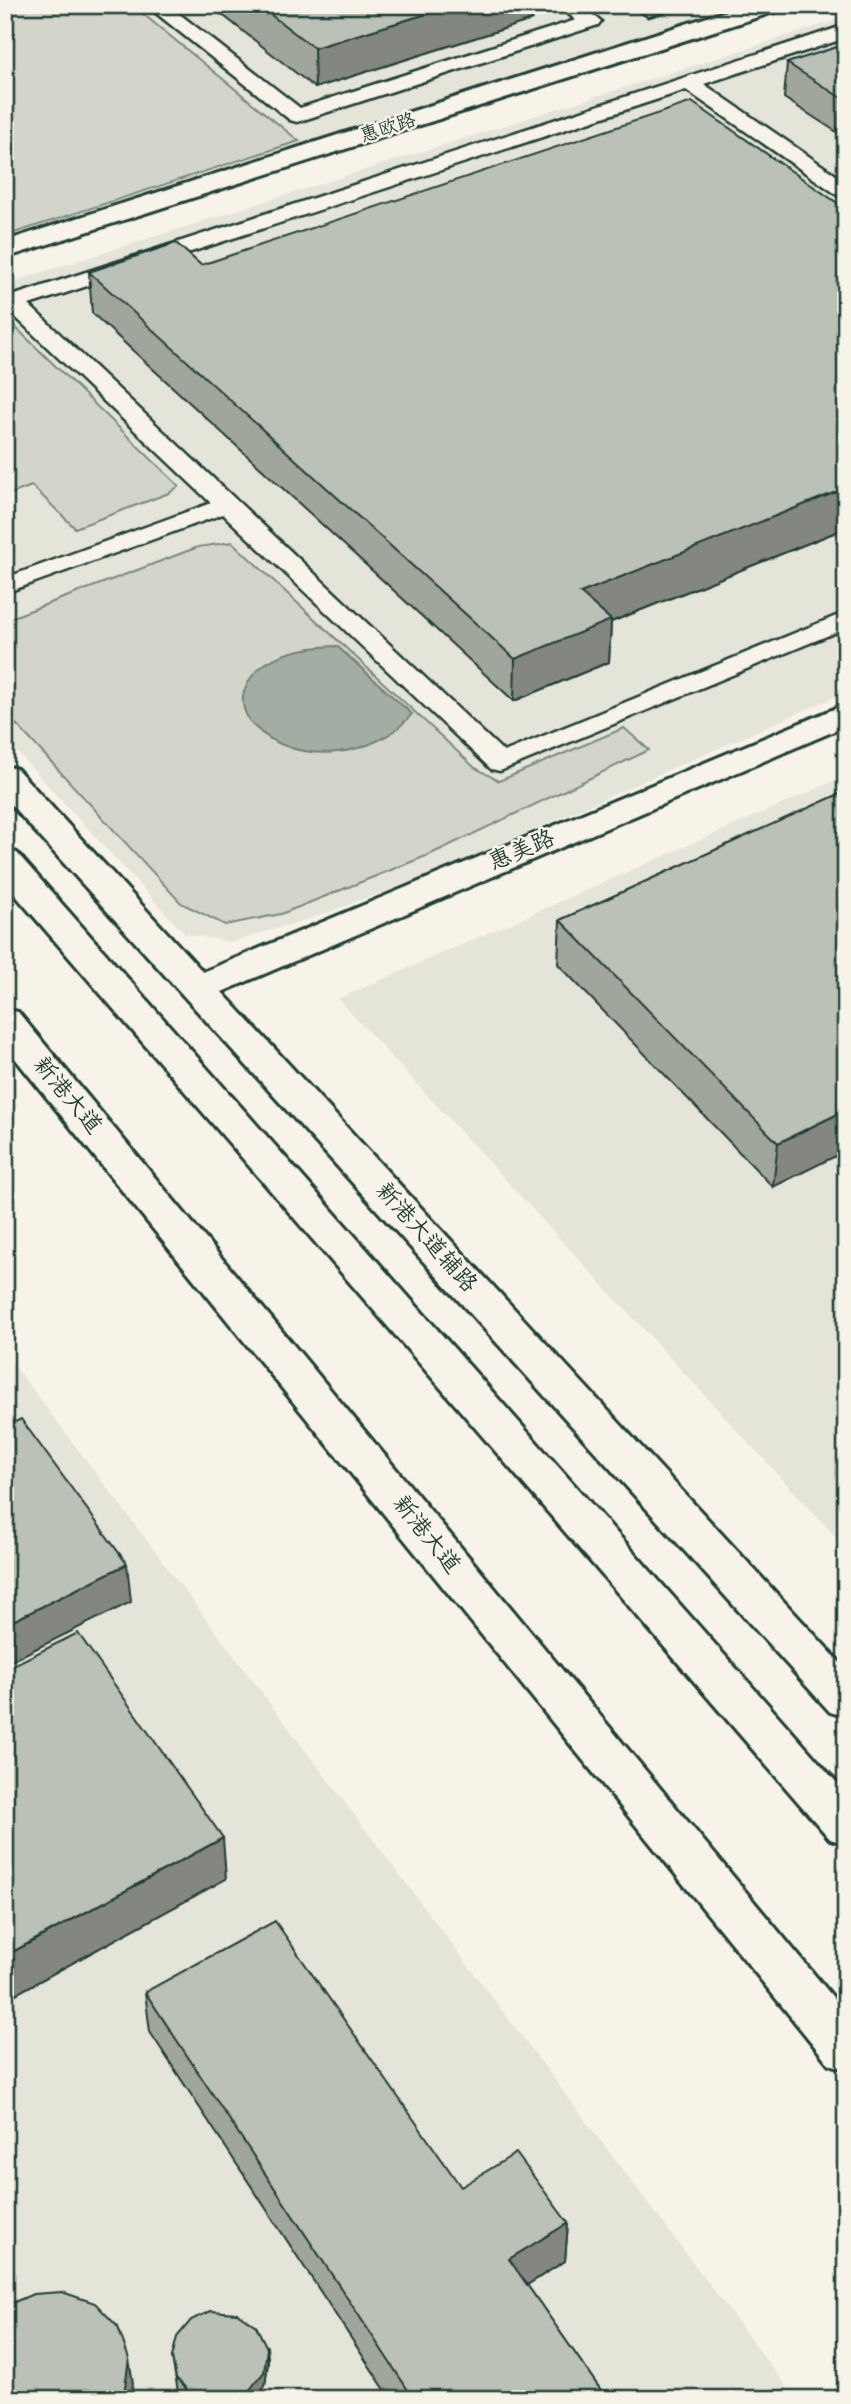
<svg xmlns="http://www.w3.org/2000/svg" width="851" height="2404" font-family="Mynerve,'LXGW WenKai TC',sans-serif">
	<rect width="100%" height="100%" fill="#f7f3e8"/>
	<filter id="ink" filterUnits="userSpaceOnUse"><feTurbulence type="fractalNoise" baseFrequency=".0143" numOctaves="2"/><feDisplacementMap in="SourceGraphic" scale="14" xChannelSelector="R" yChannelSelector="G"/><feConvolveMatrix kernelMatrix="1 2 1 2 8 2 1 2 1" color-interpolation-filters="sRGB"/></filter>
	<g filter="url(#ink)">
		<path fill="#e5e4d9" d="M5,5H737L5,243Z
			M846,17V692L440,871L313,918L232,942L185,934L5,739V284Z
			M846,776V1548L338,999Z
			M5,1353L796,2399H5Z"/>
		<path fill="#d3d5ca" stroke="#79897f" stroke-width="2" d="M5,5H132L299,141L5,236Z
			M5,317L179,486L169,493L75,528L32,486L5,496Z
			M232,542L474,767L499,781L624,728L649,750L431,854L281,914L225,925L181,903L5,712V620L198,547Z"/>
		<path fill="#a4ada3" stroke="#6f8077" stroke-width="2" d="M337,646L412,714C377,758 295,768 254,726C246,718 240,704 244,692C256,654 302,647 337,646Z"/>
		<g fill="none" stroke-linecap="round" stroke-linejoin="round">
			<defs>
				<path id="lane" d="M146,5H168L300,108L576,20L557,5H580L601,21L598,25L297,122L290,120Z
					M631,5H674L671,9L648,16Z
					M846,25V38L704,84L846,182V198L839,196L686,90L29,305L504,752L846,612V628L500,771L491,769L223,514L5,593V578L211,503L6,308V298Z"/>
				<path id="street" d="M745,5H783L780,10L5,258V241Z
					M846,704V726L222,992L846,1669V1717L830,1712L5,798V766L17,769L203,972Z"/>
				<path id="primary" d="M5,850L17,853L846,1793V1844L830,1839L5,883Z
					M5,1009L18,1012L846,2013V2070L829,2064L5,1046Z"/>
			</defs>
			<use href="#lane" stroke="#1f3d34" stroke-width="5"/>
			<use href="#street" stroke="#1f3d34" stroke-width="6"/>
			<use href="#primary" stroke="#1f3d34" stroke-width="6"/>
			<use href="#lane" fill="#f7f3e8" fill-rule="evenodd"/>
			<use href="#street" fill="#f7f3e8" fill-rule="evenodd"/>
			<use href="#primary" fill="#f7f3e8" fill-rule="evenodd"/>
		</g>
		<path fill="#a1a69d" stroke="#1f3d34" stroke-width="2" d="M210,5H532V20L315,88Z
			M846,44V138L784,98L787,63Z
			M846,209V528L611,622L609,662L514,701L92,313L89,272L201,265Z
			M846,791L773,1187L558,964L560,920Z
			M145,1992L461,2187L568,2223L565,2261L527,2285L607,2399H391L150,2032Z
			M267,2348L268,2362L265,2386L254,2399H185L178,2392L172,2357Z"/>
		<path fill="#83877f" stroke="#1f3d34" stroke-width="2" d="M456,5H532V20L315,88L314,48Z
			M846,488V528L611,622L609,662L514,701L515,659L580,593Z
			M846,1110V1151L773,1187L778,1143Z
			M127,1564L131,1602L5,1664V1625Z
			M223,1838L226,1879L5,2000V1956Z
			M568,2223L565,2261L508,2297L509,2259Z
			M267,2348L268,2362L265,2386L254,2399H232Z
			M129,2359L133,2383L131,2399H121Z"/>
		<path fill="#bbc1b6" stroke="#1f3d34" stroke-width="2" d="M258,5H456L314,48Z
			M846,44V101L787,63Z
			M692,102L846,209V488L580,593L611,620L515,659L89,272L176,243L201,265Z
			M846,791V1110L778,1143L560,920Z
			M21,1419L127,1564L5,1625V1427Z
			M78,1633L223,1838L5,1956V1669Z
			M275,1921L461,2187L516,2153L568,2223L509,2259L607,2399H414L145,1992Z
			M62,2292L95,2303L118,2327L129,2359L124,2394L121,2399H5V2306L33,2294Z
			M211,2311L237,2313L256,2326L267,2348L264,2372L248,2392L232,2399H203L194,2397L176,2378L172,2357L177,2337L191,2320Z"/>
	</g>
	<g text-anchor="middle" dominant-baseline="central" stroke-width="5" stroke-linejoin="round" paint-order="stroke">
		<g font-size="19" fill="#1f3d34" stroke="#f7f3e8">
			<text transform="translate(388 128) rotate(-18)">惠欧路</text>
		</g>
		<g font-size="23" fill="#1f3d34" stroke="#f7f3e8">
			<text transform="translate(522 851) rotate(-23)">惠美路</text>
			<text transform="translate(67 1096) rotate(50)">新港大道</text>
			<text transform="translate(426 1238) rotate(48)">新港大道辅路</text>
			<text transform="translate(426 1535) rotate(51)">新港大道</text>
		</g>
	</g>
	<rect width="851" height="2404" fill="none" stroke="#f7f3e8" stroke-width="28"/>
	<rect x="14" y="14" width="823" height="2376" fill="none" stroke="#1f3d34" stroke-width="2.5" filter="url(#ink)"/>
</svg>
